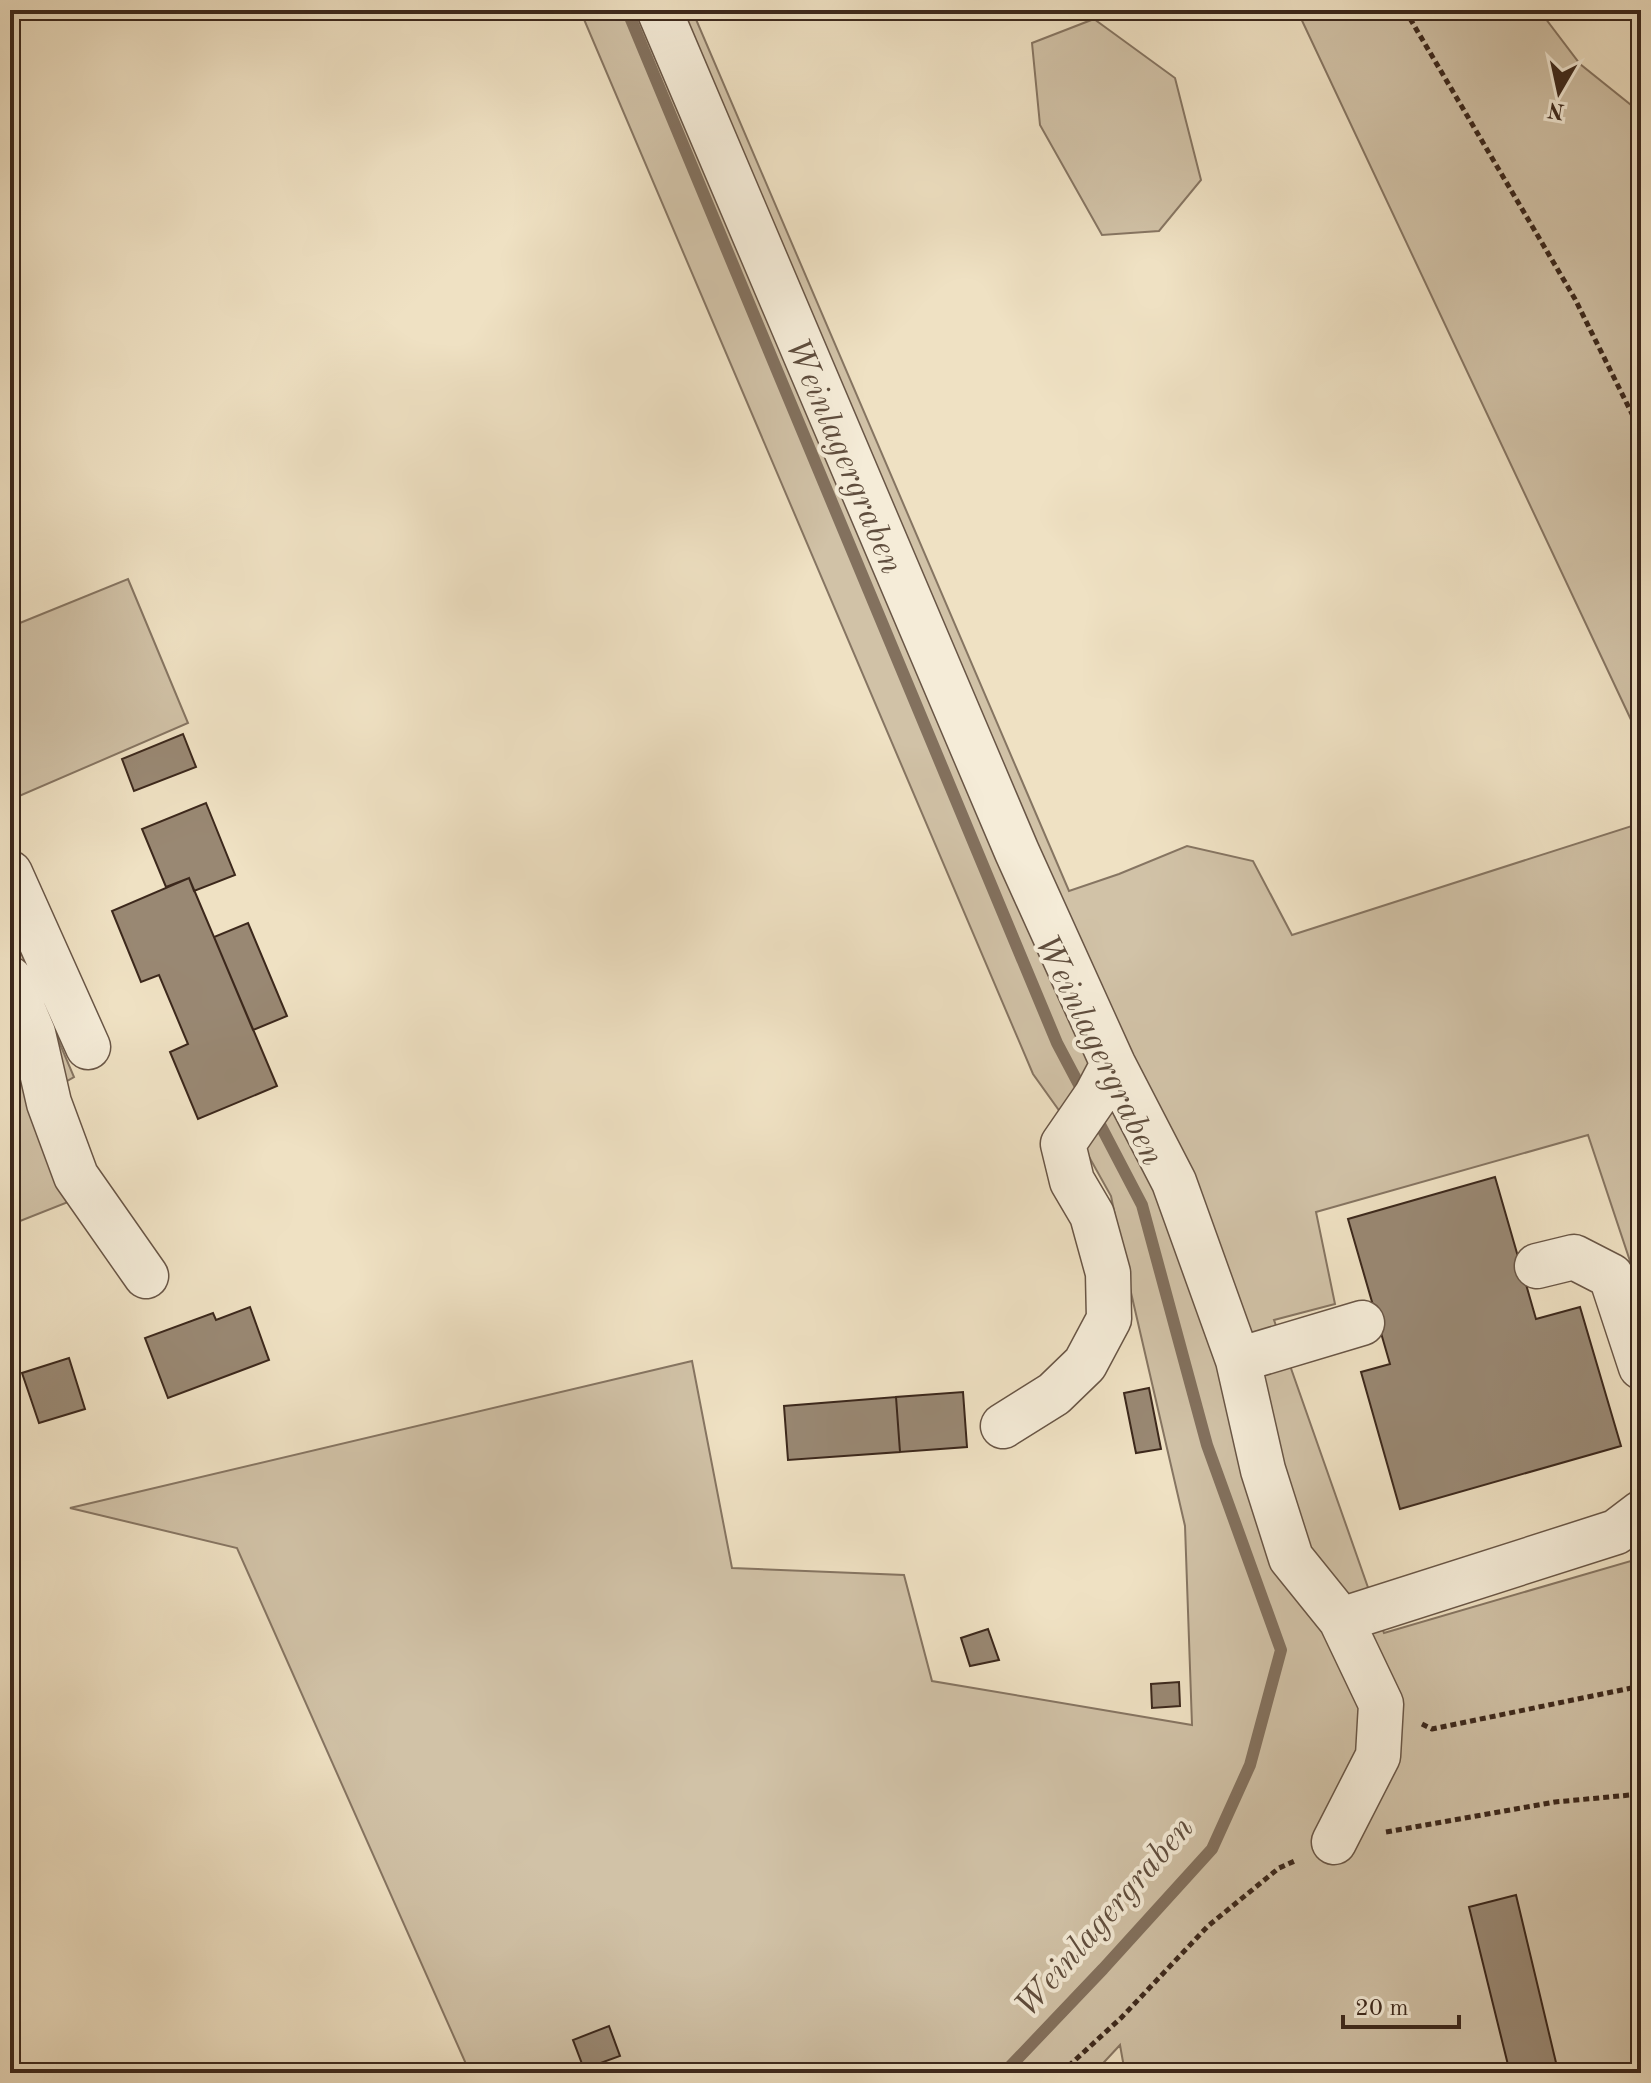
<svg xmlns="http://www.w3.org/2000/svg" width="1651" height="2083" font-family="'Old Standard TT',serif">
	<rect width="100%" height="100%" fill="#efe1c3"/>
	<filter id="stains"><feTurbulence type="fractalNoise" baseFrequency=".0025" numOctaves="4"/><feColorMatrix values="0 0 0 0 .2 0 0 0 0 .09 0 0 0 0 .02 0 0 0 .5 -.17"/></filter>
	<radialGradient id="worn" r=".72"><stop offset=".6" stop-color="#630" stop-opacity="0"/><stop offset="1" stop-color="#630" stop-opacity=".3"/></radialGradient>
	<path fill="#d1c2a7" stroke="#867562" stroke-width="2" d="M580,10H692L1069,891L1119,874L1187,846L1253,861L1292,935L1641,823V1294L1588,1135L1316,1212L1335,1304L1274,1320L1384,1633L1641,1558V2073H1125L1120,2045L1094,2073H470L237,1548L70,1508L692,1361L732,1568L904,1575L932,1681L1192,1725L1185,1526L1129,1284L1111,1196L1078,1137L1033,1074Z
		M1297,10H1539L1580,64L1641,113V741Z
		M1094,19L1175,78L1201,180L1159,231L1102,235L1040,125L1032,43Z
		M128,579L188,723L10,800V627Z
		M10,926L74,1077L55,1088L101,1189L10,1225V1051L15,1043L10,1033Z"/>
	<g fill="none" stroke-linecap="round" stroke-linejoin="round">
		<path stroke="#83715e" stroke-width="12" d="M627,10L1057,1043L1085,1096
			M1004,2073L1103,1969L1212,1849L1250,1765L1281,1650L1207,1445L1142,1205L1095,1115"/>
	</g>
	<path fill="#998873" stroke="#3c281c" stroke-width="2" d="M183,734L196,767L134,791L122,759Z
		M206,803L235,875L194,891L189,878L166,887L142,829Z
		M189,878L277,1086L198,1119L170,1052L188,1044L159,975L141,982L112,911Z
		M248,923L287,1016L253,1030L214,937Z
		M1495,1177L1536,1319L1580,1307L1621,1446L1400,1509L1361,1372L1390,1364L1348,1219Z
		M250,1307L269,1360L168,1398L145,1338L213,1313L216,1320Z
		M69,1358L85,1409L39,1423L22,1373Z
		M1149,1388L1161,1449L1136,1453L1124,1393Z
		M963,1392L967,1447L900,1452L896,1397Z
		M896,1397L900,1452L788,1460L784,1406Z
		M988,1629L999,1660L970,1666L961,1638Z
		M1179,1682L1180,1706L1152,1708L1151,1684Z
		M1516,1895L1558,2071L1549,2073H1510L1469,1907Z
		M609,2026L620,2056L584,2069L573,2040Z"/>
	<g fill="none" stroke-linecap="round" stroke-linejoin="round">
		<defs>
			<path id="minor" d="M659,10L1017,852L1113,1064L1174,1182L1238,1360L1263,1470L1291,1558L1341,1620L1381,1704L1378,1756L1334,1842
				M10,873L88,1047
				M10,979L33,1033L49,1103L76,1176L146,1276
				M1537,1266L1574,1257L1611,1276L1641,1367
				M1238,1360L1362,1323
				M1003,1426L1054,1394L1085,1364L1109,1319L1108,1273L1092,1215L1072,1181L1063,1144L1096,1096L1113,1064
				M1341,1620L1616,1532L1641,1513"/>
		</defs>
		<use href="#minor" stroke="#695646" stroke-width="47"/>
		<path stroke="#3c281c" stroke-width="5" stroke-dasharray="6 4" stroke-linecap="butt" d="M1405,10L1575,299L1641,432
			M1422,1724L1432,1729L1641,1686
			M1386,1832L1555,1802L1641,1794
			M1061,2073L1121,2018L1208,1926L1279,1868L1297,1860"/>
		<use href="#minor" stroke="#f5ecd8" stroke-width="44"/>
	</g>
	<g text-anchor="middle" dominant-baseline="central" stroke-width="8" stroke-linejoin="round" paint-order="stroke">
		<g font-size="34" font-style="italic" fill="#5f4d3d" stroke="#f5ecd8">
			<text transform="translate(843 456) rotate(67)">Weinlagergraben</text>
			<text transform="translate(1098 1050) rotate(64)">Weinlagergraben</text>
			<text transform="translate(1105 1918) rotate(-49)">Weinlagergraben</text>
		</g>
	</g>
	<rect width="1651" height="2083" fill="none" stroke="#efe1c3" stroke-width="40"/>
	<rect x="12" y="12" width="1627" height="2059" fill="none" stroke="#3c281c" stroke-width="4"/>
	<rect x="20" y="20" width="1611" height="2043" fill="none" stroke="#3c281c" stroke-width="2"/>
	<g transform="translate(1559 92) rotate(189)" stroke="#f5ecd8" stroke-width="6" paint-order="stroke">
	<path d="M0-6L14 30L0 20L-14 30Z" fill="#3c281c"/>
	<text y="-12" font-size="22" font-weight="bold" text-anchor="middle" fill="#3c281c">N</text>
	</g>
	<path d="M1343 2015v12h116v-12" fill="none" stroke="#3c281c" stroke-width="4"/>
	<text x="1355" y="2015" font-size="24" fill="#3c281c" stroke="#f5ecd8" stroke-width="6" paint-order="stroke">20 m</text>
	<rect width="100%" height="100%" filter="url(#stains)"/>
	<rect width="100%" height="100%" fill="url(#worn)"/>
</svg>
